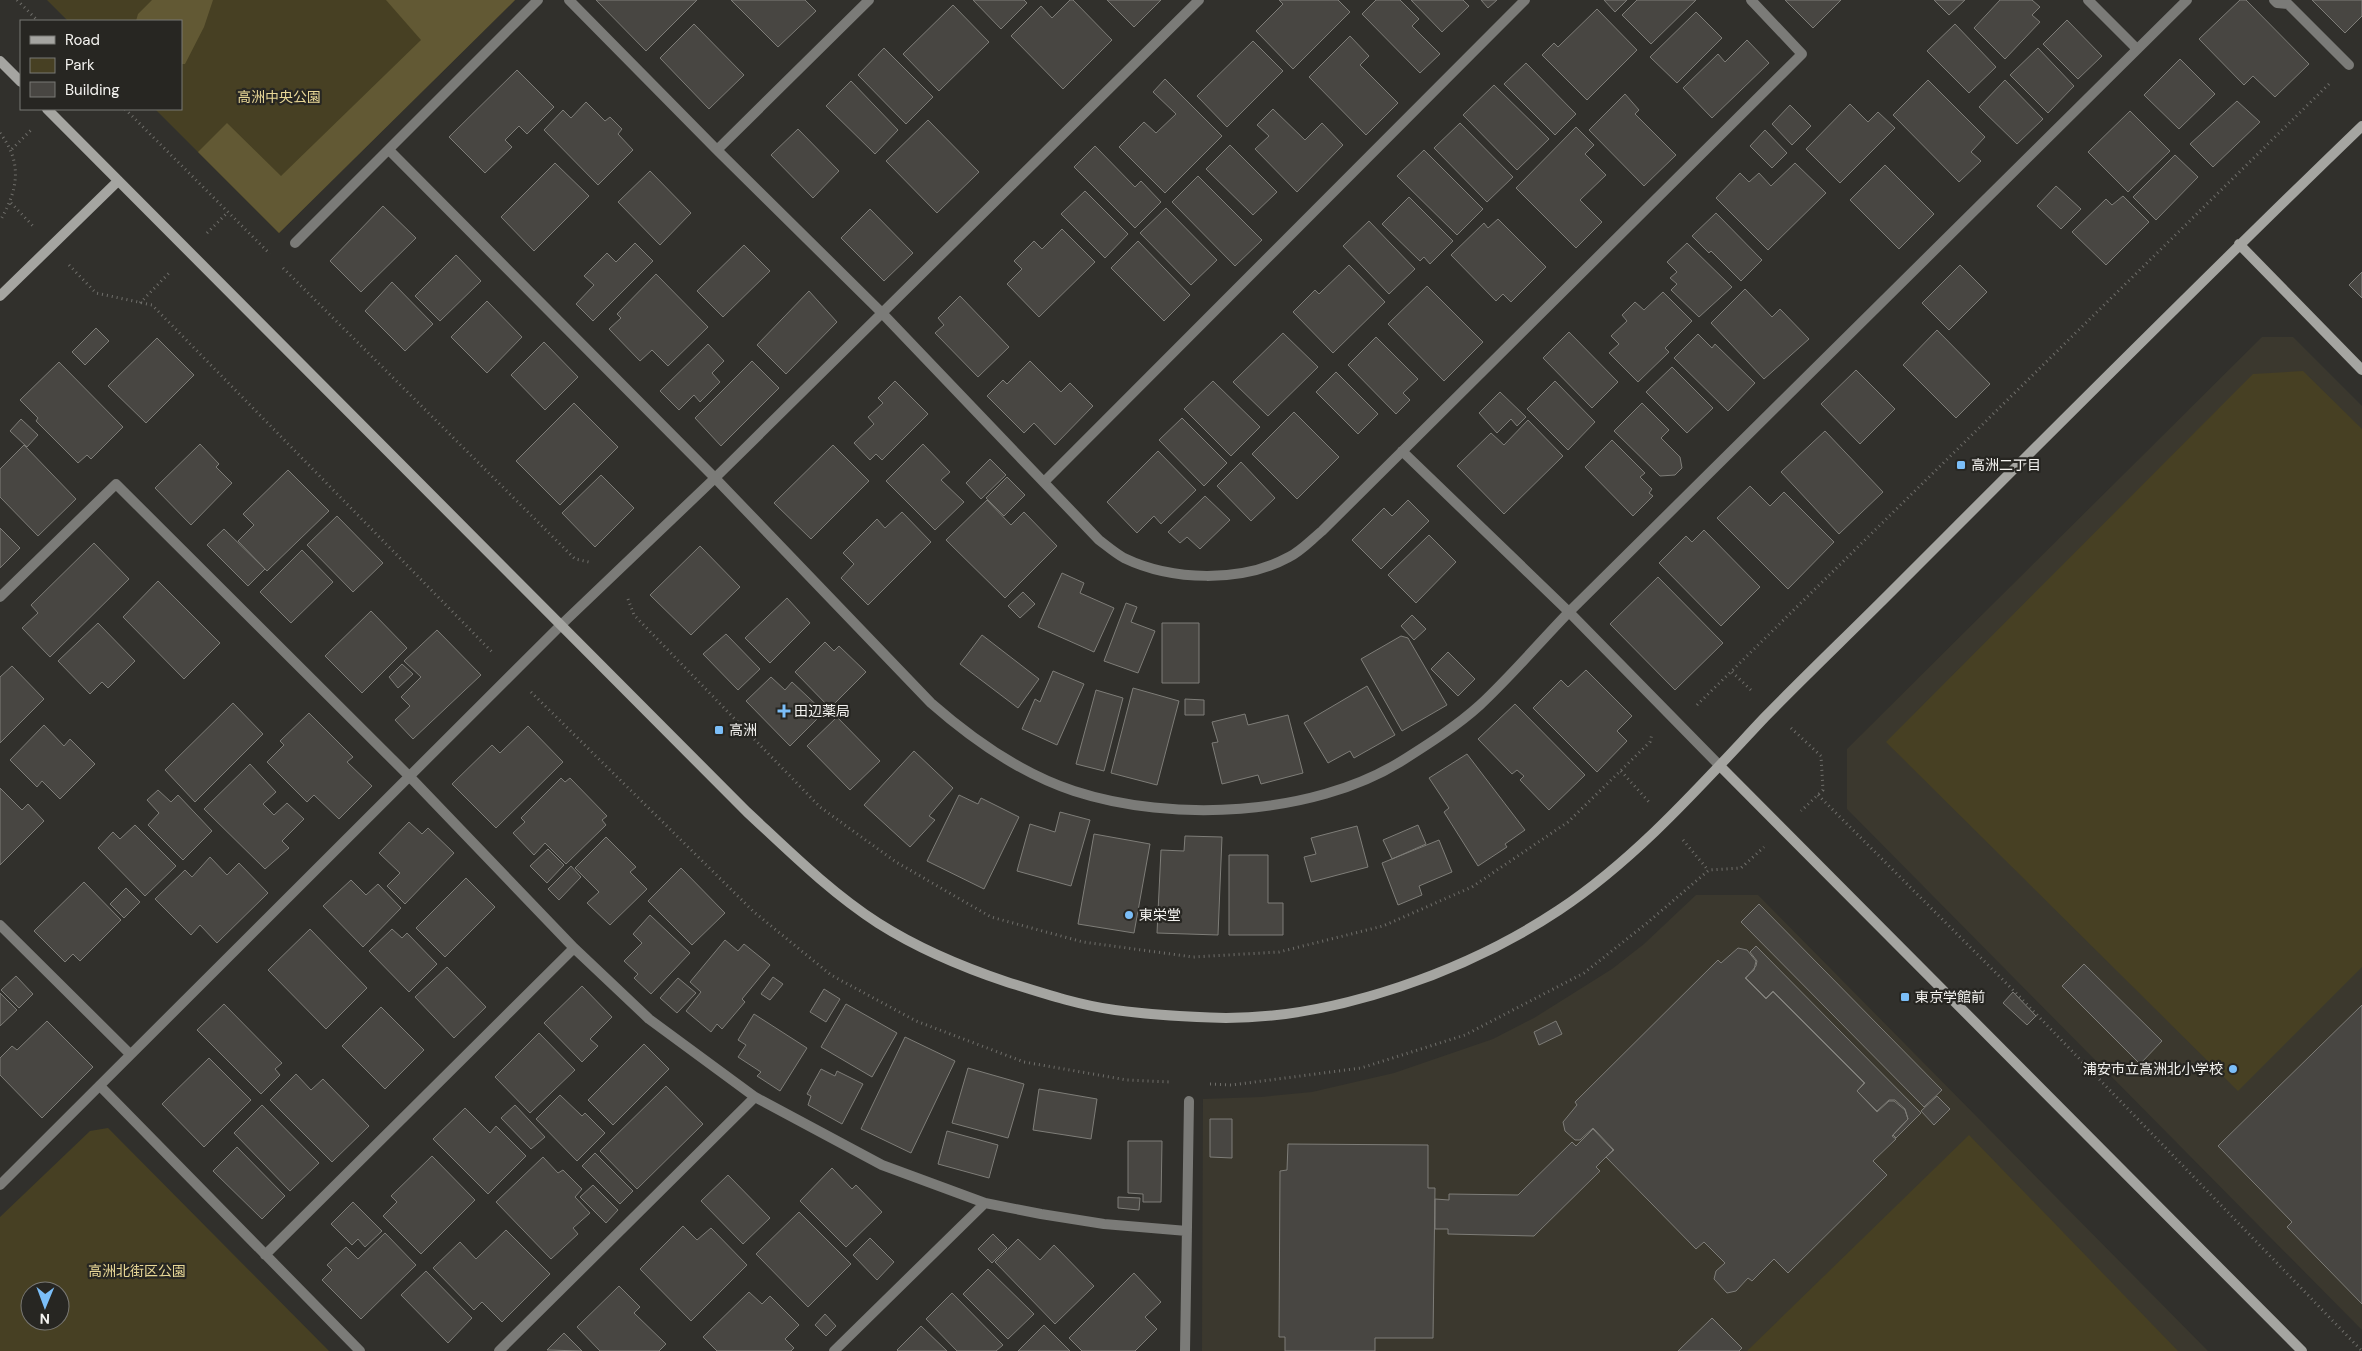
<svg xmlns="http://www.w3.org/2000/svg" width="2362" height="1351" font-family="'DM Sans','Noto Sans JP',sans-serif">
	<rect width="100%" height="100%" fill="#31302c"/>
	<path fill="#3b382e" d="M2262,337H2293L2362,406V1330L1847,809V749Z
		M1696,895H1758L2208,1351H1202L1203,1099L1261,1097L1312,1092L1394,1073L1493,1039L1534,1018L1612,969L1644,944Z"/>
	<path fill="#474023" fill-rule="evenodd" d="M47,0H515L279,233L155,109H181V21H68Z
		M2303,371L2362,429V967L2238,1091L1886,742L2253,374Z
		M108,1128L329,1351H330H0V1217L90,1131ZM30,1291H60V1321H30Z
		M1969,1135L2178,1351H1747Z"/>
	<path fill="#625934" d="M152,0H213L204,27L185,64H181V21H136L138,14Z
		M386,0H515L279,233L198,152L227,123L281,176L421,40Z"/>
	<path fill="#484642" stroke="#7e7d78" d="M596,0H697L646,51Z
		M731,0H805L816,11L778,47Z
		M973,0H1024L1027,3L1001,29Z
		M1070,0H1073L1112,40L1063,89L1011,36L1041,6L1052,18Z
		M1107,0H1161L1134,27Z
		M1279,0H1338L1350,12L1293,69L1256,31L1283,4Z
		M1376,0H1400L1419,19L1412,26L1440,54L1420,73L1362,14Z
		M1411,0H1463L1469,6L1442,32Z
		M1481,0H1497L1488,8Z
		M1604,0H1627L1615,12Z
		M1637,0H1696L1651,44L1622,15Z
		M1785,0H1841L1813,28Z
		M1934,0H1965L1949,15Z
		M2000,0H2032L2040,7L2032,15L2040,22L2005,59L1974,28Z
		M2240,0H2246L2309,64L2275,97L2253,76L2244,85L2199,39Z
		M2312,0H2362V16L2345,33Z
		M953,5L989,42L939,91L903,54Z
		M1597,9L1637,50L1587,100L1542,55L1554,43L1558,47Z
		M1696,12L1722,38L1677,83L1650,57Z
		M2067,20L2102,56L2078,79L2043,44Z
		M694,24L744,75L709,109L660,58Z
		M1955,24L1996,67L1969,93L1927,51Z
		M1350,36L1369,56L1360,65L1398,103L1366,135L1309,77Z
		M1747,40L1769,63L1712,118L1683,88L1718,54L1725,62Z
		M1253,41L1283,71L1227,127L1197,96Z
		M884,48L933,97L906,124L858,75Z
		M2038,48L2074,86L2048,113L2010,75Z
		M2180,59L2215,94L2179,129L2144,95Z
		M1526,63L1576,114L1555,135L1504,84Z
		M517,70L554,107L527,134L519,126L505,140L512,147L485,173L449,137Z
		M1165,79L1222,136L1165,193L1119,147L1144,122L1156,133L1176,114L1153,92Z
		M1928,80L1985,137L1971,152L1981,161L1959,182L1893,115Z
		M2005,80L2043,119L2017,144L1979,107Z
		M851,81L898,130L875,154L826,106Z
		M1494,85L1549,139L1517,170L1463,115Z
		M1625,94L1639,110L1635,114L1676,155L1644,186L1589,130Z
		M2237,101L2260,122L2213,167L2190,144Z
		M586,102L605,121L610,117L622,129L618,134L633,150L598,185L544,130L563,110L571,118Z
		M1850,104L1868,122L1878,112L1895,128L1840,183L1806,149Z
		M1790,105L1811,126L1792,145L1772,124Z
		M1273,109L1305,140L1322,123L1343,145L1297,192L1255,149L1269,136L1257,125Z
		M2130,111L2170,151L2128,192L2088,152Z
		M928,120L979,172L937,213L886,161Z
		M1460,123L1513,177L1487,202L1434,148Z
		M1576,127L1594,145L1585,154L1606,175L1580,200L1602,222L1576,248L1516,188Z
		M798,129L839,171L813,198L771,155Z
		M1765,130L1787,153L1772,168L1750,146Z
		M1230,145L1277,192L1253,215L1206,169Z
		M1095,146L1135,187L1141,181L1161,202L1135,228L1074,167Z
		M1424,150L1483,209L1457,235L1397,176Z
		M2175,155L2198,177L2156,220L2133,197Z
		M555,163L589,196L534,251L501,217Z
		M1795,163L1826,193L1768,250L1716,198L1740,173L1749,182L1759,173L1771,186Z
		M1885,165L1934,214L1899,249L1850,200Z
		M650,171L691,213L660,245L618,202Z
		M1198,176L1262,240L1235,266L1172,202Z
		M2056,186L2081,209L2061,229L2037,206Z
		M1085,191L1128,234L1105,258L1061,214Z
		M2123,196L2149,222L2106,265L2072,232L2106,199L2112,205Z
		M1409,197L1453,241L1430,264L1424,257L1420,261L1382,224Z
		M383,206L416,238L361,292L330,261Z
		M1166,208L1217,260L1191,285L1140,233Z
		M870,209L913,253L884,281L841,238Z
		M1716,213L1762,260L1741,281L1711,251L1709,253L1692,236Z
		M1498,219L1546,267L1511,302L1503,294L1496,301L1451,255L1484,223L1488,228Z
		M1369,221L1415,269L1389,294L1343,246Z
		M1062,229L1095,262L1039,317L1007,284L1022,269L1014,261L1034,241L1042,249Z
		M1138,241L1190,295L1164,321L1111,268Z
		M635,243L653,261L593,321L576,304L594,285L584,276L607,253L616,262Z
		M1687,243L1732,287L1699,317L1671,290L1677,284L1670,278L1677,272L1667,262Z
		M744,245L770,271L723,317L697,291Z
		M456,255L481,281L440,321L415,296Z
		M1349,265L1385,302L1333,353L1293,312L1315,290L1319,294Z
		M1960,265L1987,292L1949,330L1922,303Z
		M2362,272V298L2349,285Z
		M656,274L708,327L668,366L652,350L640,361L609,329L621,318L617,314Z
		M392,282L433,324L405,351L365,311Z
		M1427,286L1483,342L1444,381L1388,324Z
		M1745,289L1772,317L1780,309L1809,339L1764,379L1711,323Z
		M809,291L837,322L786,374L757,345Z
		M1663,292L1692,321L1665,348L1669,352L1638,382L1609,353L1619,344L1611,336L1627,321L1622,315L1635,302L1644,310Z
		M960,296L1009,347L978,377L935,333L944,325L938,318Z
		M487,301L522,337L487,373L451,337Z
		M96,328L109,341L85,365L72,352Z
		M1937,330L1990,384L1956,418L1903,365Z
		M1569,332L1618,382L1592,408L1543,358Z
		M1283,333L1318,367L1268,416L1233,382Z
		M1698,334L1712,348L1715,344L1755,383L1728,411L1674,358Z
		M1376,337L1418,379L1403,393L1410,400L1396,414L1348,365Z
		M157,338L194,375L146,423L108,386Z
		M544,342L578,377L545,410L511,375Z
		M708,344L724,361L712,373L720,382L700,402L694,395L679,410L660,391Z
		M752,361L779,388L721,446L695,418Z
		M1030,361L1061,392L1070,383L1093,406L1055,445L1034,423L1024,433L987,396L1003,380L1007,384Z
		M59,362L123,427L91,459L87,455L78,463L36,421L38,418L20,400Z
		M1672,367L1713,408L1687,433L1646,392Z
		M1856,370L1895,409L1860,444L1821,404Z
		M1336,372L1378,414L1358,434L1316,392Z
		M895,381L928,414L882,460L876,454L870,460L854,443L874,424L868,417L883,403L878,398Z
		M1213,381L1260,427L1231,456L1184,409Z
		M1555,381L1595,422L1568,450L1527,409Z
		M1500,392L1526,417L1517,426L1511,419L1497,433L1479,413Z
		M574,403L618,447L560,505L516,461Z
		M1642,403L1669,430L1661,438L1680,457L1682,468L1675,475L1660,476L1614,431Z
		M1294,412L1339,457L1297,499L1252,454Z
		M1182,418L1227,463L1204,486L1159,440Z
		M21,419L38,435L27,447L10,431Z
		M1528,420L1563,456L1504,514L1457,466L1491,433L1504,445Z
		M1825,431L1883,492L1839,534L1781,472Z
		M1612,440L1645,473L1640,477L1652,489L1649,493L1653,496L1633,516L1585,467Z
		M200,444L219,464L216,467L232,483L191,525L155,488Z
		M923,444L950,472L941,480L964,502L935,530L886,481Z
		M24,445L76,499L38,536L0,497V469Z
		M833,445L869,481L811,539L774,503Z
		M1158,451L1196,490L1161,524L1154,516L1137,533L1107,502Z
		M990,459L1006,475L981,499L966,483Z
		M1241,462L1275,498L1251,521L1217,486Z
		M288,470L329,511L267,571L238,541L254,525L243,514Z
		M601,475L634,508L595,547L562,513Z
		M1007,477L1025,495L1004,516L986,498Z
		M1750,486L1770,506L1784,492L1834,542L1788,589L1717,518Z
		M1205,496L1230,520L1200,549L1187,537L1180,543L1168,532Z
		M987,500L1011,525L1024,512L1057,546L1005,598L946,540Z
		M1408,500L1429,521L1381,569L1352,540L1384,508L1392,516Z
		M902,512L931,542L868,605L841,578L854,564L843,553L877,519L885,528Z
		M337,516L383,563L353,592L307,545Z
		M0,528L20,548L0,568Z
		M224,529L265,569L248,586L207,545Z
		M1704,530L1760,587L1721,626L1659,563L1686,536L1692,542Z
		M1429,535L1456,562L1416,603L1388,575Z
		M94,543L129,579L50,657L22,628L38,613L31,605Z
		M700,546L740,587L691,635L650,595Z
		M302,550L333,582L291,623L260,592Z
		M1062,573L1084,583L1080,593L1114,608L1094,652L1038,627Z
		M1658,577L1723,643L1675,690L1610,624Z
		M158,581L220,643L184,679L123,617Z
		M1023,592L1035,604L1020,618L1008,606Z
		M787,598L810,623L770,663L745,638Z
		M1126,603L1137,607L1131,622L1155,631L1138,673L1104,661Z
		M371,611L407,648L362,693L325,656Z
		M1412,615L1426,629L1414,640L1401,626Z
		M98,623L135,661L108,688L102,682L90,694L58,661Z
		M1162,623H1199V683H1162Z
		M437,630L481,675L413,739L395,720L410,706L401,697L421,677L404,661Z
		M726,634L760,669L738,690L703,654Z
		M982,635L1039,679L1018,708L960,664Z
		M1401,636L1408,638L1447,705L1402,731L1361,659Z
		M825,642L834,651L839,646L866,672L830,708L795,672Z
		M1448,652L1475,679L1458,696L1431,669Z
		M402,664L413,674L398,688L389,677Z
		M12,666L44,699L0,743V677Z
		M1586,670L1632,716L1617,731L1627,741L1597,772L1533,708L1561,680L1568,687Z
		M1053,671L1084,684L1057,745L1022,729L1035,699L1040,702Z
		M771,677L785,690L792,682L824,712L790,746L746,701Z
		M1367,686L1395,735L1354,758L1350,751L1328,763L1304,723Z
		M1133,688L1179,701L1157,785L1111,773Z
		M1096,690L1123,698L1104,771L1076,764Z
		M1185,699L1204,700V715H1185Z
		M233,703L263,734L195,802L165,770Z
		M1515,704L1585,775L1549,810L1520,780L1524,776L1517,770L1512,774L1478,739Z
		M309,713L353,757L347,762L372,786L339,819L314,795L307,802L267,762L284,745L280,741Z
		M1245,714L1248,725L1288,715L1303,773L1261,784L1258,775L1222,784L1212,743L1218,742L1212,722Z
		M837,717L880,761L850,790L807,746Z
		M44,725L64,746L70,739L95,764L60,799L42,781L37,787L10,760Z
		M528,726L563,762L496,828L452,784L492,745L500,753Z
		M914,751L953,788L929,816L935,820L910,847L864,805Z
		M1467,754L1525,830L1505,844L1507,847L1478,866L1444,812L1449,808L1429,778Z
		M250,764L276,792L263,804L274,815L287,803L304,819L282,841L289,848L265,869L204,809Z
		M561,778L565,782L570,778L607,816L602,820L606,825L566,864L545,843L534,855L513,833L525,822L521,818Z
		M0,788L22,810L28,804L44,821L0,865Z
		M158,790L171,802L178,795L212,831L183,860L148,825L159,813L147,800Z
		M959,795L978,804L981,798L1019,817L984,889L927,861Z
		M1060,812L1090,820L1071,886L1017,871L1030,824L1055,832Z
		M409,822L422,834L428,828L454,853L405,904L387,886L400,873L379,853Z
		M135,825L176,866L145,896L98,848L113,832L120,839Z
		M1418,825L1426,844L1392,859L1383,840Z
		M1357,826L1368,867L1311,882L1304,857L1316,854L1311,838Z
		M1094,834L1150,844L1134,933L1078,924Z
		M1185,836L1222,837L1218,935L1157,933L1161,850L1184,851Z
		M606,837L636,867L630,872L647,889L610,925L587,903L599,892L575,868Z
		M1439,840L1452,872L1419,886L1422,895L1398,905L1382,863Z
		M548,849L564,865L547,883L530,866Z
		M1229,855H1268V903H1283V935H1229Z
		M210,857L227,875L239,863L268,893L217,943L200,925L191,935L155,899L185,870L192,877Z
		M571,866L581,877L559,900L548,889Z
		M681,868L725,913L692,945L648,901Z
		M466,878L495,907L445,957L416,928Z
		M351,880L366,895L378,884L401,908L363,947L323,906Z
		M84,882L121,920L80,961L73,954L65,962L34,931Z
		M126,888L140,902L124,918L110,904Z
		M1759,904L1942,1090L1924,1107L1741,922Z
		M650,915L690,953L651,994L634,978L638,974L624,961L642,943L633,934Z
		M310,929L367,988L326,1029L268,970Z
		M392,929L402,938L407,933L437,964L409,992L369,951Z
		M725,940L738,951L744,944L770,965L742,999L745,1002L722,1029L717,1024L711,1032L686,1011L701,992L690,982Z
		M1756,946L1921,1113L1896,1138L1893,1135L1908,1119L1905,1109L1895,1100H1889L1877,1111L1857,1091L1865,1083L1773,991L1766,998L1746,978L1756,966L1757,961L1750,952Z
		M1738,948L1747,950L1756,961L1754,970L1745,978L1766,999L1773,992L1864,1083L1857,1091L1877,1112L1889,1101H1894L1905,1110L1908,1119L1892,1136L1896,1139L1873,1161L1887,1175L1788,1273L1774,1259L1752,1281L1748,1278L1736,1291L1727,1293L1714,1279L1716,1271L1725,1263L1704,1242L1696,1249L1606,1157L1614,1150L1593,1128L1580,1140H1575L1565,1131L1563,1122L1577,1105L1575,1102L1718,960L1721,963Z
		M2084,964L2162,1041L2140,1064L2062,986Z
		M447,967L486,1007L454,1038L415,997Z
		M16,976L33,994L19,1008L1,990Z
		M773,977L783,984L770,1000L761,994Z
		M678,978L696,993L677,1013L660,998Z
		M582,986L612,1017L590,1039L598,1046L582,1062L544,1023Z
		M824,989L840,999L826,1022L810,1012Z
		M2013,992L2036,1016L2027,1025L2003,1003Z
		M0,993L17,1010L0,1026Z
		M224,1004L282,1063L275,1069L280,1075L261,1094L197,1030Z
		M846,1004L897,1033L872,1077L821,1047Z
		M2362,1005V1304L2287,1227L2292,1222L2218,1146Z
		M381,1007L424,1050L385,1089L342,1046Z
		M754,1014L807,1048L780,1091L757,1076L761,1072L738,1057L746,1045L738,1040Z
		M47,1021L93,1067L42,1118L0,1075V1058L12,1046L17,1050Z
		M1556,1021L1562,1034L1539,1045L1534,1032Z
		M539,1033L575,1070L530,1113L495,1077Z
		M905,1037L955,1061L911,1153L861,1129Z
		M644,1044L669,1069L613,1125L588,1100Z
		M209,1058L251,1100L204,1147L162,1104Z
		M968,1068L1024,1084L1008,1138L952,1123Z
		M821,1069L835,1076L837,1071L863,1084L842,1124L808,1105L811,1096L807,1094Z
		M296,1074L311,1090L323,1079L369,1126L332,1162L270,1100Z
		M666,1086L703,1124L637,1189L600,1151Z
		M1039,1089L1097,1099L1091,1139L1033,1130Z
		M560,1095L582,1116L585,1113L605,1133L577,1161L536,1119Z
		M1937,1096L1950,1109L1934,1125L1921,1111Z
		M262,1105L319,1163L290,1191L234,1133Z
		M515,1105L545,1137L531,1149L501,1118Z
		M465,1108L490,1133L496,1126L526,1156L488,1194L433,1139Z
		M1210,1119H1232V1158L1210,1157Z
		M1593,1129L1613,1150L1596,1167L1600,1171L1534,1236L1448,1234V1229H1435V1199L1449,1200V1194L1518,1195L1572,1142L1576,1146Z
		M947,1131L998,1145L989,1178L938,1164Z
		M1128,1141H1162L1161,1202H1143V1194L1128,1193Z
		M1288,1144L1428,1145V1188H1435L1433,1338H1375V1351H1285V1337H1279L1280,1171L1287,1170Z
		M237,1147L285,1196L262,1219L213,1171Z
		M595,1153L633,1191L620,1204L582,1166Z
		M432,1156L475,1200L421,1254L383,1216L397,1202L391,1196Z
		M543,1157L558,1173L563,1170L582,1189L575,1197L590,1213L573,1228L578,1234L551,1259L496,1202Z
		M832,1168L852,1189L856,1185L882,1212L846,1247L800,1201Z
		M728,1175L770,1218L743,1244L701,1201Z
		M593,1185L618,1210L606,1223L580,1197Z
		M1118,1197L1140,1198L1139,1210L1118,1208Z
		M353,1202L382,1231L365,1247L358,1239L352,1245L331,1224Z
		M799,1212L851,1264L808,1307L756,1254Z
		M683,1226L697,1240L711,1228L747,1265L691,1321L640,1269Z
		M506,1230L550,1274L502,1322L482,1302L474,1310L433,1268L460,1242L476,1259Z
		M385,1233L416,1265L361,1319L322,1280L332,1270L327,1265L346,1247L358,1259Z
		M993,1234L1007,1248L992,1263L978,1249Z
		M870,1238L894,1262L877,1280L853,1255Z
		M1018,1239L1040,1260L1054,1245L1094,1286L1055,1324L995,1262Z
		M988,1269L1034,1314L1008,1339L963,1294Z
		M426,1271L472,1318L448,1343L401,1295Z
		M1134,1273L1161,1302L1145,1317L1157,1329L1135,1351H1082L1069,1338Z
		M619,1286L640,1307L634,1313L666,1344L659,1351H600L577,1327Z
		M749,1292L762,1304L770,1296L799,1325L785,1339L794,1348L791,1351H717L703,1337Z
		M952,1293L1003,1345L996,1351H957L926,1319Z
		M825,1314L836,1326L826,1336L815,1325Z
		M1712,1318L1742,1348L1739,1351H1678Z
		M1044,1325L1070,1351H1018Z
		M921,1326L947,1351H898L897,1350Z
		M564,1333L582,1351L547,1350Z"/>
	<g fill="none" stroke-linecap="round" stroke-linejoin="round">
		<path stroke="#706f6b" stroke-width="3" stroke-dasharray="1 4" stroke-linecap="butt" d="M17,0L38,21
			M125,109L270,254
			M0,133C23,163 18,190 0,221
			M12,149L31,130
			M11,203L33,226
			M207,233L228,212
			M69,265L96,293L152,305L493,653
			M283,268L575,559L589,562
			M140,303L170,272
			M628,599L634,615L820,807L896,862L991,917L1083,942L1193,957L1279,952L1383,926L1472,887L1568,822L1650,742L1652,734
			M1732,672L1752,691
			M531,692L754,912L831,975L916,1021L1024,1062L1127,1080L1171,1082
			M1697,705L2329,84
			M1791,728L1821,756L1823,790L1801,811
			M1621,771L1649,802
			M1818,795L2011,988L2362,1351
			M1683,840L1708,870
			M1210,1084L1232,1085L1361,1068L1465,1035L1584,973L1647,923L1709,870L1741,868L1764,847"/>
		<path stroke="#7b7b78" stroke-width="10" d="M569,0L717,150L882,313L1099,540C1107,546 1115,553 1124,558C1172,581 1241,583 1289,557C1301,551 1311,540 1322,531L1802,54L1751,0
			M2088,0L2137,49
			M2274,0L2277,3L2288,4L2349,65
			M389,150L715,478L931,703C972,739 1022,774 1074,791C1172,823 1312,816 1400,762C1427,745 1457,726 1480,705C1511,676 1539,643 1569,612L2187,0
			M717,150L869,0
			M295,243L538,0
			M1402,451L1569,612L1720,766
			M1044,482L1525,0
			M0,597L116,484L410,777L574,948L649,1019L755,1097L882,1165L985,1203L1041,1214L1104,1224L1187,1231
			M0,925L130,1054
			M100,1086L360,1351
			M0,1185L561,625L715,478L1199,0
			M265,1255L574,948
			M499,1351L755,1097
			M834,1351L985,1203
			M1185,1351L1189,1101"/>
		<path stroke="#a5a5a1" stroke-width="10" d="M0,61L21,82
			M47,109L747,812C789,851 830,892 878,923C919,949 962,967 1007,982C1042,993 1078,1005 1115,1010C1151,1015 1189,1017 1226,1018C1337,1018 1467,971 1559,910C1637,858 1701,785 1765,717C1805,676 1847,636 1887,596C2045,438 2202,280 2362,126
			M2239,244L2362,370
			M0,296L118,181
			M1720,766L2302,1351"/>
	</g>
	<g fill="#7bbef8" stroke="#272622" stroke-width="2">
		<rect x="1956" y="460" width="10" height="10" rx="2.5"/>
		<path d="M781.5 703.5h5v5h5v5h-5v5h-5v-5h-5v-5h5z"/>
		<rect x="714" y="725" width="10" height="10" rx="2.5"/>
		<circle cx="1129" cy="915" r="5"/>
		<rect x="1900" y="992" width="10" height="10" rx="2.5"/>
		<circle cx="2233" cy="1069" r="5"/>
	</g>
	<g text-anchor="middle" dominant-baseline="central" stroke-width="4.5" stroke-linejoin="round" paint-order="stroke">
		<g font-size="14" fill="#e8d796" stroke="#272622">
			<text x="279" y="97">高洲中央公園</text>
			<text x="137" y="1271">高洲北街区公園</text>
		</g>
		<g font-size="14" fill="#f4f3f0" stroke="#272622" text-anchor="start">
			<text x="1971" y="465">高洲二丁目</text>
			<text x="794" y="711">田辺薬局</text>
			<text x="729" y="730">高洲</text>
			<text x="1139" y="915">東栄堂</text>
			<text x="1915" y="997">東京学館前</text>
			<text x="2223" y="1069" text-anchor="end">浦安市立高洲北小学校</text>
		</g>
	</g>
	<rect x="20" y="20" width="162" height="90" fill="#272622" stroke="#797874"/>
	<rect x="30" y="36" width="25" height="8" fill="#a5a5a1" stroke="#797874"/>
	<text x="65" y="45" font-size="15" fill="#f4f3f0">Road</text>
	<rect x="30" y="58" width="25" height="15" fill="#474023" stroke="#797874"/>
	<text x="65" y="70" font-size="15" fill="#f4f3f0">Park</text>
	<rect x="30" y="82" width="25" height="15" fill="#484642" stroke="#797874"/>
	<text x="65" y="95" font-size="15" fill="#f4f3f0">Building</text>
	<g transform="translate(45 1306) rotate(181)"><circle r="24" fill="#272622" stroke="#797874"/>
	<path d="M0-4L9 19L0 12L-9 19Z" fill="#7bbef8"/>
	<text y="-8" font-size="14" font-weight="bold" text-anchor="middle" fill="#f4f3f0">N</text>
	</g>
</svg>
